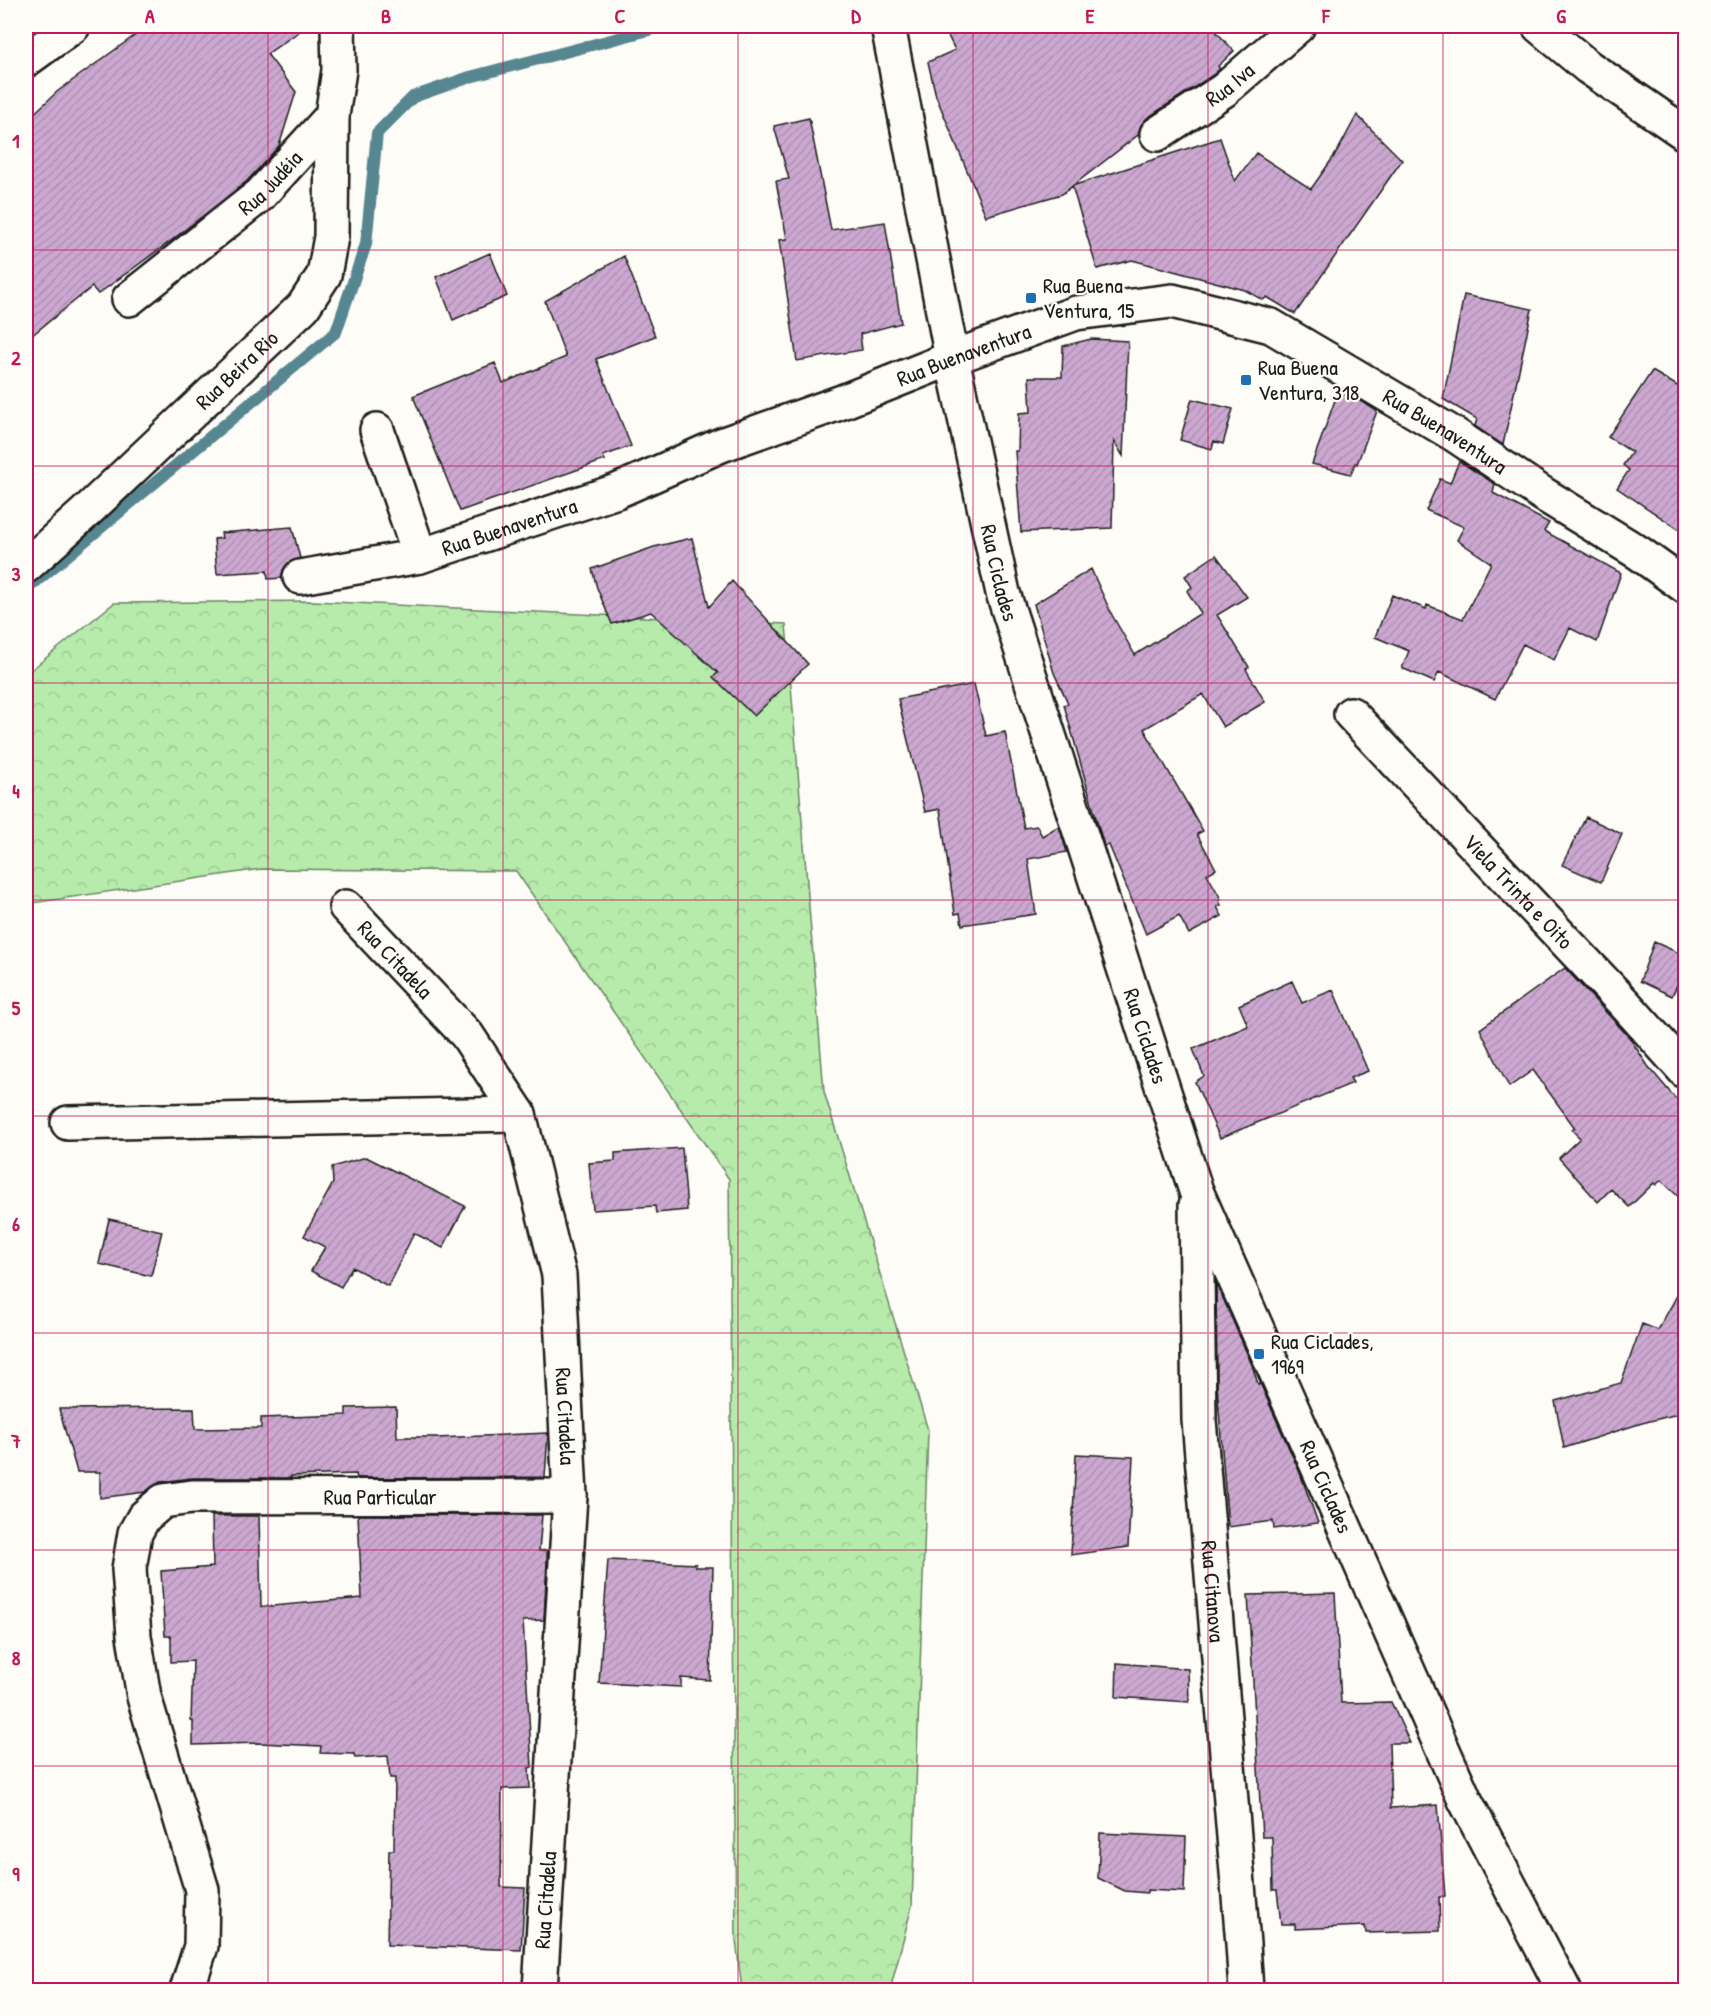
<svg xmlns="http://www.w3.org/2000/svg" width="1711" height="2016" font-family="'Patrick Hand',sans-serif">
	<defs>
		<pattern id="forest-crowns" width="20" height="18" patternUnits="userSpaceOnUse" patternTransform="scale(1.5)"><rect width="20" height="18" fill="#b7ebac"/><path d="M2 6a3 3 0 1 1 6 0M12 15a3 3 0 1 1 6 0" fill="none" stroke="#9dc993"/></pattern>
		<pattern id="building-hatch" width="6" height="6" patternUnits="userSpaceOnUse" patternTransform="scale(1.5)"><rect width="6" height="6" fill="#cca8d1"/><path d="M-1 1l2-2M0 6l6-6M5 7l2-2" fill="none" stroke="#af90b3"/></pattern>
	</defs>
	<rect width="100%" height="100%" fill="#fdfcf7"/>
	<filter id="ink" filterUnits="userSpaceOnUse"><feTurbulence type="fractalNoise" baseFrequency=".0167" numOctaves="2"/><feDisplacementMap in="SourceGraphic" scale="12" xChannelSelector="R" yChannelSelector="G"/><feConvolveMatrix kernelMatrix="1 2 1 2 8 2 1 2 1" color-interpolation-filters="sRGB"/></filter>
	<g filter="url(#ink)">
		<path fill="url(#forest-crowns)" stroke="#6a8464" stroke-width="1.5" d="M313,601L786,624L824,1092L928,1430L912,1906L890,1990H742L736,1940L729,1179L516,871L261,869L26,904V674L114,603Z"/>
		<g fill="none" stroke-linecap="round" stroke-linejoin="round">
			<path stroke="#578690" stroke-width="12" d="M26,590L336,332L366,244L377,133L413,97L470,77L664,26"/>
		</g>
		<path fill="url(#building-hatch)" stroke="#1c1c1c" stroke-width="1.5" d="M148,26H307L267,54L296,92L279,146L247,181L172,240L98,294L92,287L26,340V150L34,144L26,132V121L58,91Z
			M943,26H1211L1234,51L1218,66L1220,69L1213,75L1147,118L1141,125L1138,135L1062,194L986,216L936,96L928,62L955,50Z
			M1357,115L1402,160L1295,314L1267,297L1263,300L1245,290L1132,260L1097,269L1072,186L1220,138L1235,181L1256,153L1311,189L1337,152Z
			M809,118L831,230L885,222L901,323L860,334L862,350L797,361L779,240L787,239L776,181L789,179L774,126Z
			M490,253L507,296L453,320L436,277Z
			M624,256L655,336L596,359L631,446L603,456L605,460L460,511L413,396L495,363L503,383L566,357L545,301Z
			M1464,295L1532,309L1503,445L1475,426L1477,419L1443,399Z
			M1091,339L1128,341L1123,456L1114,441L1112,528L1021,532L1015,451H1018L1019,413L1031,412L1029,377H1062L1063,346Z
			M1652,371L1686,391V534L1617,488L1629,470L1623,465L1632,452L1608,437Z
			M1338,392L1352,396L1377,411L1357,464L1355,463L1351,474L1312,464Z
			M1192,399L1233,409L1223,444L1214,441L1212,449L1180,440Z
			M1459,461L1495,484L1493,493L1549,523L1544,531L1621,573L1597,642L1570,628L1554,660L1523,644L1495,699L1439,672L1434,682L1402,668L1409,651L1375,637L1392,595L1426,609L1427,605L1463,619L1491,563L1457,540L1464,527L1426,510L1440,479L1450,483Z
			M292,527L300,558L288,563L283,570L282,578L268,579L267,571L217,574L214,539L222,538L221,533Z
			M692,538L709,607L732,581L808,664L754,716L713,677L718,673L651,612L612,624L597,588L592,569L654,547Z
			M1216,555L1247,597L1217,615L1249,667L1246,669L1265,702L1223,727L1203,694L1144,729L1203,831L1197,834L1216,869L1207,874L1221,899L1219,901L1221,905L1217,907L1222,916L1189,934L1179,916L1146,934L1109,845L1104,846L1064,705L1068,703L1054,673L1034,604L1091,569L1112,615L1135,655L1201,613L1187,591L1192,587L1185,576Z
			M974,684L986,736L1005,732L1024,828L1037,826L1042,836L1059,826L1067,852L1028,859L1036,914L962,925L960,913L955,914L940,809L925,812L898,699Z
			M1586,817L1622,834L1601,882L1562,865Z
			M1654,942L1686,956V965L1672,996L1640,981Z
			M1565,968L1629,1037L1648,1066L1686,1111V1204L1661,1180L1656,1185L1654,1183L1629,1207L1611,1189L1598,1202L1559,1158L1580,1138L1572,1130L1575,1128L1533,1070L1509,1087L1480,1029Z
			M1292,981L1302,1003L1333,990L1368,1071L1350,1078L1353,1083L1220,1138L1195,1082L1204,1076L1193,1049L1248,1026L1239,1005Z
			M682,1148L687,1210L656,1213L655,1206L593,1210L589,1163L615,1161V1153Z
			M366,1157L465,1206L443,1248L414,1233L388,1286L352,1267L341,1287L311,1271L325,1247L304,1236L333,1183L332,1167Z
			M109,1219L162,1231L151,1276L99,1264Z
			M1686,1279V1412L1642,1423L1564,1448L1555,1401L1621,1383L1642,1324L1658,1330Z
			M1216,1282L1252,1365L1258,1384L1260,1383L1300,1473L1318,1523L1274,1529L1273,1521L1228,1527L1217,1385Z
			M396,1407L397,1437H437V1438L548,1433L545,1477L357,1478L356,1474L291,1476V1478H192L160,1482L145,1492L100,1498V1472H77L59,1409L194,1408L195,1429L261,1428V1418L346,1415V1408Z
			M1076,1454L1133,1457L1128,1547L1071,1555Z
			M358,1515H542L539,1551L547,1550V1561L544,1620L523,1621L532,1767L529,1768L530,1788L502,1789L501,1887L525,1888L521,1950L387,1945L389,1850H394L395,1778H390L388,1756L355,1758L354,1754L320,1753L321,1746L259,1743L193,1745V1721H191L193,1661L171,1662V1636H165L161,1571L213,1567L212,1516H259L261,1607L362,1598Z
			M608,1560L696,1564V1567H713L710,1680L681,1678V1687L599,1683Z
			M1335,1593L1341,1703L1391,1702L1410,1743H1389L1391,1808L1438,1805L1445,1897H1439L1440,1931L1366,1933L1365,1926L1295,1929V1924H1281L1277,1890H1273L1272,1837H1262L1248,1595Z
			M1117,1663L1188,1669L1189,1702L1116,1697Z
			M1100,1833L1186,1837L1184,1892L1147,1890V1893L1125,1891L1098,1878Z"/>
		<g fill="none" stroke-linecap="round" stroke-linejoin="round">
			<defs>
				<g id="minor">
					<path id="s1" d="M888,26L952,358L1003,593L1196,1191L1465,1800L1564,1990"/>
					<path d="M1539,26L1588,67L1686,134"/>
					<path d="M26,60L73,26"/>
					<path id="s2" d="M1157,134L1224,90L1298,26"/>
					<path id="s3" d="M129,299L260,195L332,116L339,70L338,26"/>
					<path d="M377,430L420,556"/>
					<path id="s4" d="M26,566L86,512L303,307L324,275L331,237L332,116"/>
					<path id="s5" d="M300,577L420,556L617,491L721,445L842,402L952,358L1076,313L1172,301L1271,326L1455,435L1543,494L1639,553L1686,587"/>
					<path id="s6" d="M1351,714L1624,1003L1686,1072"/>
					<path id="s7" d="M346,907L467,1035L519,1114L559,1275L570,1496L540,1990"/>
					<path d="M68,1123L519,1114"/>
					<path id="s8" d="M1196,1205L1199,1420L1243,1944L1246,1990"/>
					<path id="s9" d="M187,1990L201,1946L202,1890L144,1697L134,1636L129,1569L135,1533L144,1517L163,1501L192,1497L570,1496"/>
				</g>
			</defs>
			<use href="#minor" stroke="#1c1c1c" stroke-width="38"/>
			<use href="#minor" stroke="#fdfcf7" stroke-width="33"/>
		</g>
	</g>
	<path fill="none" stroke="#c2185b" stroke-width="1.5" stroke-opacity="0.55" d="M268,26V1990M503,26V1990M738,26V1990M973,26V1990M1208,26V1990M1443,26V1990M26,250H1686M26,466H1686M26,683H1686M26,900H1686M26,1116H1686M26,1333H1686M26,1550H1686M26,1766H1686"/>
	<g fill="#1f6fb2" stroke="#fdfcf7" stroke-width="2">
		<rect x="1025" y="292" width="12" height="12" rx="3"/>
		<rect x="1240" y="374" width="12" height="12" rx="3"/>
		<rect x="1253" y="1348" width="12" height="12" rx="3"/>
	</g>
	<g text-anchor="middle" dominant-baseline="central" stroke-width="4.5" stroke-linejoin="round" paint-order="stroke">
		<g font-size="22" fill="#1c1c1c" stroke="#fdfcf7">
			<text stroke="none"><textPath href="#s2" startOffset="88">Rua Iva</textPath></text>
			<text stroke="none"><textPath href="#s3" startOffset="183">Rua Judéia</textPath></text>
			<text stroke="none"><textPath href="#s5" startOffset="702">Rua Buenaventura</textPath></text>
			<text stroke="none"><textPath href="#s4" startOffset="288">Rua Beira Rio</textPath></text>
			<text stroke="none"><textPath href="#s5" startOffset="1224">Rua Buenaventura</textPath></text>
			<text stroke="none"><textPath href="#s5" startOffset="216">Rua Buenaventura</textPath></text>
			<text stroke="none"><textPath href="#s1" startOffset="558">Rua Ciclades</textPath></text>
			<text stroke="none"><textPath href="#s6" startOffset="244">Viela Trinta e Oito</textPath></text>
			<text stroke="none"><textPath href="#s7" startOffset="72">Rua Citadela</textPath></text>
			<text stroke="none"><textPath href="#s1" startOffset="1044">Rua Ciclades</textPath></text>
			<text stroke="none"><textPath href="#s7" startOffset="578">Rua Citadela</textPath></text>
			<text stroke="none"><textPath href="#s1" startOffset="1530">Rua Ciclades</textPath></text>
			<text stroke="none"><textPath href="#s9" startOffset="730">Rua Particular</textPath></text>
			<text stroke="none"><textPath href="#s8" startOffset="387">Rua Citanova</textPath></text>
			<text transform="translate(545 1900) rotate(-86)">Rua Citadela</text>
		</g>
		<g font-size="22" fill="#1c1c1c" stroke="#fdfcf7" text-anchor="start">
			<text x="1043" y="285">Rua Buena<tspan x="1043" dy="25">Ventura, 15</tspan></text>
			<text x="1258" y="367">Rua Buena<tspan x="1258" dy="25">Ventura, 318</tspan></text>
			<text x="1271" y="1341">Rua Ciclades,<tspan x="1271" dy="25">1969</tspan></text>
		</g>
	</g>
	<rect width="1711" height="2016" fill="none" stroke="#fdfcf7" stroke-width="66"/>
	<rect x="33" y="33" width="1645" height="1950" fill="none" stroke="#c2185b" stroke-width="2"/>
	<g font-size="20" text-anchor="middle" font-weight="bold" fill="#c2185b">
		<text x="150" y="23">A</text>
		<text x="386" y="23">B</text>
		<text x="620" y="23">C</text>
		<text x="856" y="23">D</text>
		<text x="1090" y="23">E</text>
		<text x="1326" y="23">F</text>
		<text x="1561" y="23">G</text>
		<text x="16" y="148">1</text>
		<text x="16" y="365">2</text>
		<text x="16" y="581">3</text>
		<text x="16" y="798">4</text>
		<text x="16" y="1015">5</text>
		<text x="16" y="1231">6</text>
		<text x="16" y="1448">7</text>
		<text x="16" y="1665">8</text>
		<text x="16" y="1881">9</text>
	</g>
</svg>
